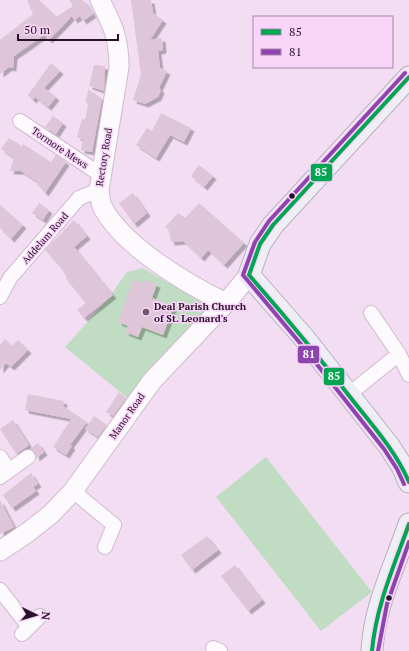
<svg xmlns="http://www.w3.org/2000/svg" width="409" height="651" font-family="'PT Serif',serif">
	<defs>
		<filter id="shadow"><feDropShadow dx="3.5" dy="3.5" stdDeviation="0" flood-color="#0004"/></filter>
	</defs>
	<rect width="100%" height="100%" fill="#f2ddf2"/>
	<path fill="#c0ddc3" d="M143,268L211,308L130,400L65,347L106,301L127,272Z
		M266,457L372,592L321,631L216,497Z"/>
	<path fill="#dfc5d8" filter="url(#shadow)" d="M27,0H39L56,17L73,6L69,0H83L93,14L83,21L80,16L74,20L72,16L49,40L44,35L14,56L13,68L9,67L0,74V40L33,14Z
		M131,0H151L153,13L163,20L150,40L162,38L163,50L158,51L160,68L167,71L159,88L161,90L158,97L145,104L133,100L141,75Z
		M51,63L60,71L44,88L56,97L48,107L35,97L33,100L28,95Z
		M94,65L105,66L104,91L89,86Z
		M88,89L102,99L92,152L81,150L83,139L77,137L82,119L85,120L88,105L85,100L87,98Z
		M161,113L191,128L184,142L170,135L156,158L136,145L147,128L152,131Z
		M53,116L63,123L56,134L45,127Z
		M9,138L22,146L23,144L51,162L56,155L66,162L45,193L37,184L38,182L21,171H10L14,158L1,149Z
		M199,165L213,176L204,187L191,176Z
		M133,193L147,213L134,224L119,203Z
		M39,203L49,210L43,220L32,213Z
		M199,203L244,243L224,265L208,250L201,258L183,241L171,242L169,230L165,227L178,213L185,218Z
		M0,205L23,225L11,239L0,228Z
		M74,220L87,236L74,247L113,295L84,318L77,310L86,303L66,279L67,278L62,269L45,250Z
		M133,280L143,283L144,280L157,284L152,298L174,306L163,335L142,327L138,337L125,332L128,326L118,322Z
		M5,339L12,346L18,340L28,350L11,367L6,363L0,370V345Z
		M119,392L126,398L113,416L106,412Z
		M28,394L64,401L63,406L87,422L70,445L72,446L66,455L53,447L71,419L25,410Z
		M94,416L107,425L98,437L85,429Z
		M13,420L29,445L16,454L0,429Z
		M38,443L44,452L36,458L35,452L30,449Z
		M31,473L38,484L33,487L36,491L12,508L3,495Z
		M0,500L14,527L0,534Z
		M207,536L218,550L192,570L181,555Z
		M235,565L262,600L248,611L221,576Z"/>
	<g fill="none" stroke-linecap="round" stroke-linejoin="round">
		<defs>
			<path id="street" d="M20,121L101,175
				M0,297L10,278L79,198L99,190
				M399,354L409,375
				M348,395L399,354L371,313
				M0,457L9,470
				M0,477L28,457
				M73,491L114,525L105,547
				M0,590L29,627
				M22,634L40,616
				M213,648L220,651"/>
			<path id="secondary" d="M100,0C113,26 119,38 119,67L99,190C100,195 100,203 103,208C124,247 187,284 226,303
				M0,551L27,533L51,514L73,491L152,381L226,303L249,275"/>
			<path id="primary" d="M409,77L273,225L260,244L249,275L305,339L389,446L402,466L409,482
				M372,651C374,606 395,566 409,524"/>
		</defs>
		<use href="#street" stroke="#d0bbd0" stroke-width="16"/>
		<use href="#secondary" stroke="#d0bbd0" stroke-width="21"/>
		<use href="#primary" stroke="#b8b0c3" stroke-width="23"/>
		<use href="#street" stroke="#fdfafd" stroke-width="14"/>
		<use href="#secondary" stroke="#fdfafd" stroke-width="19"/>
		<use href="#primary" stroke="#efeef5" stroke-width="21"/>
		<defs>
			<path id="bus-1" d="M409,77L273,225L260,244L249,275C285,316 320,358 354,402C374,427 396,452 409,482
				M372,651C376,606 394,566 409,524"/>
			<path id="bus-2" d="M404,484L397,469L384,449L300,343L243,275L255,242L269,221L405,73
				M378,651L387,604L409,542"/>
		</defs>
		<use href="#bus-1" stroke="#fad5fa" stroke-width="7"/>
		<use href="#bus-2" stroke="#fad5fa" stroke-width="7"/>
		<use href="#bus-1" stroke="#00a651" stroke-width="4"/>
		<use href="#bus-2" stroke="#8e44ad" stroke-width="4"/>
	</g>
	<g fill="#281229" stroke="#fad5fa" stroke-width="1.5">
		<circle cx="292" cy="196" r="3.5"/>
		<circle cx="389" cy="598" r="3.5"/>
	</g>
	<circle fill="#6f596f" stroke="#fad5fa" stroke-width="1.5" cx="146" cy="312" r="4"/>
	<g text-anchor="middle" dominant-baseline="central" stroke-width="3" stroke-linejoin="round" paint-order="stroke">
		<g font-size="10" fill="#281229" stroke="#fad5fa">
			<text transform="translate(60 148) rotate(34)">Tormore Mews</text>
			<text transform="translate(104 157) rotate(-81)">Rectory Road</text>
			<text transform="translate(45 238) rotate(-49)">Addelam Road</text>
			<text transform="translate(127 416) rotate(-55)">Manor Road</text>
		</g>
		<g font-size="10" font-weight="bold" fill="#281229" stroke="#fad5fa" text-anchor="start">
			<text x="154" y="306">Deal Parish Church<tspan x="154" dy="12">of St. Leonard's</tspan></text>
		</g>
	</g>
	<g stroke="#fad5fa" stroke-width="1.5">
		<rect x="310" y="163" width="23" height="19" rx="4" fill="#00a651"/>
		<rect x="297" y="345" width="23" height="19" rx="4" fill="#8e44ad"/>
		<rect x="323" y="367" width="22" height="19" rx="4" fill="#00a651"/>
	</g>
	<g font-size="11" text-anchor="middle" font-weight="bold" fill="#fff">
		<text x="321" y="176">85</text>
		<text x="309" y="358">81</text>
		<text x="334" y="380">85</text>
	</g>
	<rect x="253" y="16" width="140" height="52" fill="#fad5fa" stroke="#a687a6"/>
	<rect x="261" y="29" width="20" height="6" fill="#00a651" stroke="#a687a6"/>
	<text x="289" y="36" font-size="12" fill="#281229">85</text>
	<rect x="261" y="49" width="20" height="6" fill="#8e44ad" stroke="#a687a6"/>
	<text x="289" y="56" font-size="12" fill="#281229">81</text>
	<g transform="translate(36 615) rotate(95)" stroke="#fad5fa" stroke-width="3" paint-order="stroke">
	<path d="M0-3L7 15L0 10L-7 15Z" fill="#281229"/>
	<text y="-6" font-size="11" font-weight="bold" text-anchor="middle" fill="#281229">N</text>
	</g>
	<path d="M18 34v6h100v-6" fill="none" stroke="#281229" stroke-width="2"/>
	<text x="24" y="34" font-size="12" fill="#281229" stroke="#fad5fa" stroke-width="3" paint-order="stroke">50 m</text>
</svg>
